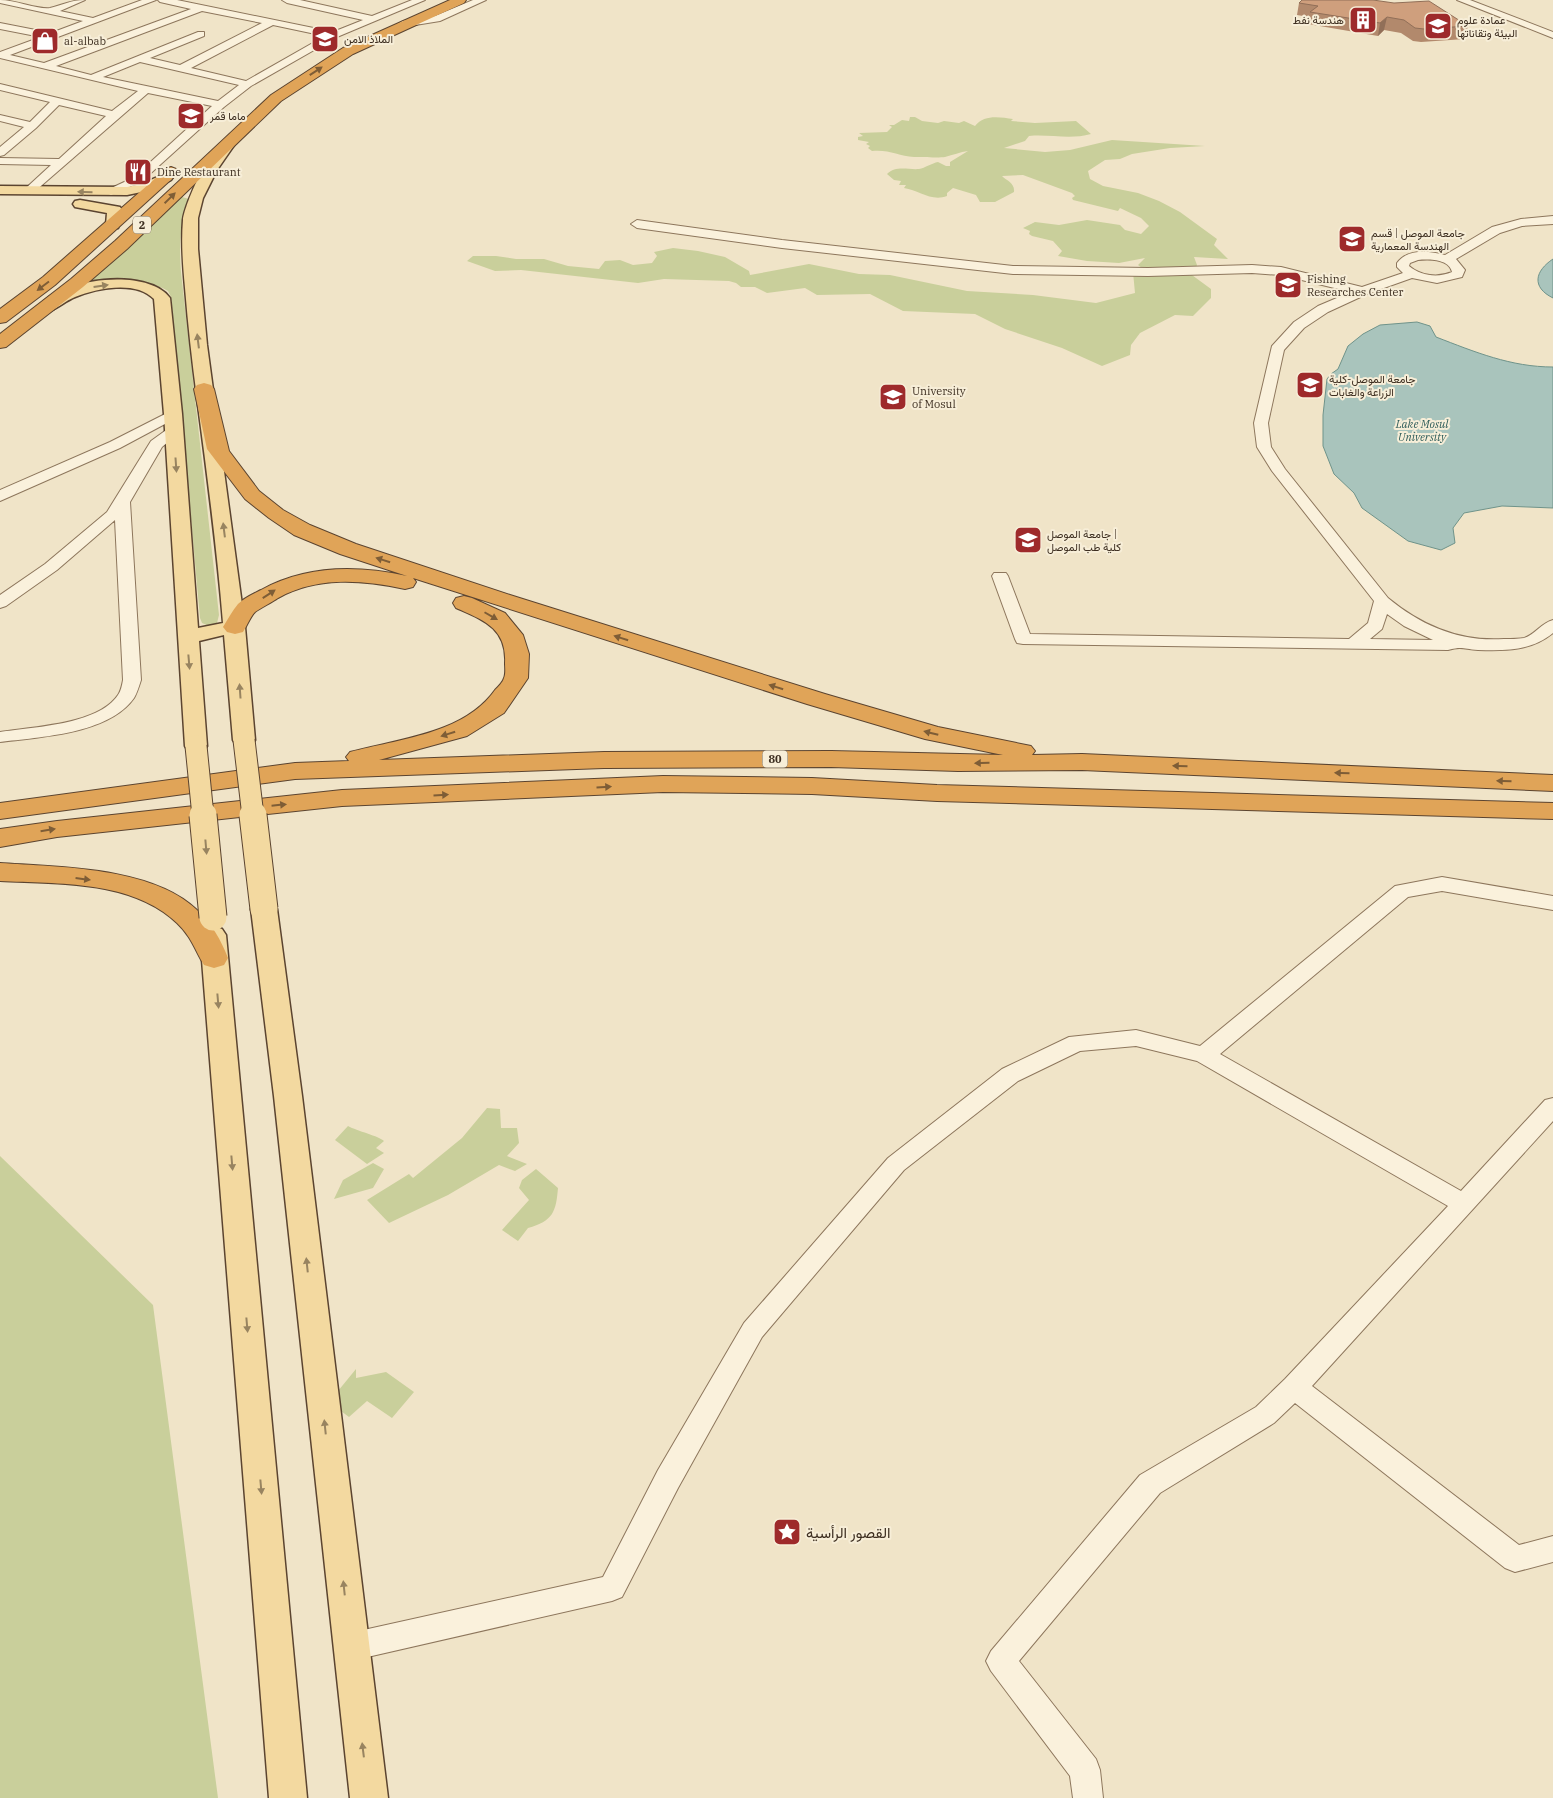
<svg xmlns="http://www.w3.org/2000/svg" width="1553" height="1798" font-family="'IBM Plex Serif',Vazirmatn,serif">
	<rect width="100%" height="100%" fill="#f0e4c8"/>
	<path fill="#c9cf9b" d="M910,117H915L922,121L938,123L944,121L959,123L964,121L975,126C984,114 1000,117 1013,119L1011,121L1035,123L1076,121L1091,134C1070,140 1050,134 1029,136L1025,141L1004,148L1045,152L1070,150L1112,140L1205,146L1170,148L1132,154L1120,159L1105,160L1088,171L1090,179L1103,186L1138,193L1159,201L1180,212L1217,239L1214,245L1228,259L1194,257L1197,265L1195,270L1187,266L1181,267L1211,289V298L1193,316L1175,315L1140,333L1131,345L1130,355L1102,366L1062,348L1005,329L975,314L903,311L870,294L817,295L805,288L767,293L755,287H741L736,283L729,281L664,279L638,283L521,270L495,271L467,261L473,256H496L516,259H544L568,266L599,269L605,261L620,260L633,265L652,263L657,256L654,252L673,248L698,251L725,257L749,271L750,275L809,264L859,274L890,275L967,291L1033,295L1096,303L1135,293L1133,272L1146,271L1138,265L1145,258L1119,263L1087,261L1058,256L1062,251L1053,241L1032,236L1029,234L1030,231L1023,228L1035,222L1059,225L1087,220L1120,225L1125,230L1141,234L1149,226L1141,218L1120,208L1118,211L1073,200L1072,198L1075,196L1072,193L1023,175L1002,176C1007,181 1015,183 1014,192L995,202H980L976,195L953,188L947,193V196C931,202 919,190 904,188L906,185H899L901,181L894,180L887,174C896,165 908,170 919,169C925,168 932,163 938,162L946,166H950V162L968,151C960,152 953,155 945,157C939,158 921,157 914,157C899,156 888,149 872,151L868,148L870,146L866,144L869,142L858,140V137L863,136L859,133L887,132L892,127L889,125H894L902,120L909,121Z
		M182,197L189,199C180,223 179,246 181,272L219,615L217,623L209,626L202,623L200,618L171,297L168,291C144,277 116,283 90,285L89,281Z
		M487,1108L500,1109L501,1128H517L519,1143L507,1156L527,1164L515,1171L499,1165L448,1195L389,1223L367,1200L409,1174L413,1178L462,1138Z
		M348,1126C357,1131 379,1136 384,1141L376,1148L384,1153L367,1164L335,1140Z
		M0,1156L153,1305L218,1798H0Z
		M373,1163L384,1169L373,1188L334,1199L343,1180Z
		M536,1169L558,1188C556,1212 553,1221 528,1228L518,1241L502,1230L529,1200L519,1188L522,1180Z
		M356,1369V1378L386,1372L414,1392L392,1418L367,1401L349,1417L329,1402Z"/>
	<path fill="#a9c4bc" stroke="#6f938a" d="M1553,259V298C1531,287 1535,271 1553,259Z
		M1417,322L1430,326L1436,337C1475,352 1511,367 1553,367V508L1502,506L1464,513L1453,528L1455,543L1441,550L1408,541L1362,508L1354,493L1334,474L1323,446V415L1327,379L1331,374L1338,369L1348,346L1363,334L1380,325Z"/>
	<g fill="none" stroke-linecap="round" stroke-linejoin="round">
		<defs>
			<path id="minor" d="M0,0C15,0 40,10 50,8C63,5 70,0 85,0L60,11L93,18L142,0H156L10,55L44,63L191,9L160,2L158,0H177L333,32L363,20L287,3L282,0H300L372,16L412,0H425L337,37L251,86L224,107L141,182L111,195L105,192L107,190L133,178L212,106L148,93L34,192H26L24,190L26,188L51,165L0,164V158L59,159L106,116L59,105L36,128L4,155L0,156V147L24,127L0,121V115L30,122L50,102L0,90V84L112,111L138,91L0,58V52L41,37L0,29V23L51,33L83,21L0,3ZM202,11L262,23L180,65L150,58L204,36V32H198L91,75L56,66ZM273,25L325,36L246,81L191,68ZM140,62L239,85L218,101L103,77Z
				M473,0H486L440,21L403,27L398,24L403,21L435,16Z
				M1457,0H1470L1553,32V38Z
				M1553,216V224L1522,226L1500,233L1456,259L1465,270L1462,277L1437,283L1412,278L1367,294L1328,312L1304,328L1284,350L1268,423L1271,447L1285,469L1388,598C1422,626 1459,642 1504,639C1510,639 1518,639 1524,638C1535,635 1541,623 1553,620V633C1531,651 1506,651 1478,650C1463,649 1463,646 1448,650L1023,644L1017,643L1015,639L992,576L994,573H1006L1008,576L1030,634L1349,639L1368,623L1374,601L1272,471L1257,447L1254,423L1272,346L1294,322L1318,306L1351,292L1281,275L1252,273L1148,276L1013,274L782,248L637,228L631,224L637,220L782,240L1013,266L1148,268L1252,265L1281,267L1362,287L1403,273L1397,267V263C1408,248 1429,251 1445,255L1492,227L1521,219ZM1418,260C1429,259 1449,259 1452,272C1438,278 1421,276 1409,266L1410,263ZM1387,614L1404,626L1433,640L1370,639L1382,629Z
				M173,410L178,411L180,414L178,417L120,448L0,501V490L110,442Z
				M174,427L179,428L181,431L162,447L130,502L141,680C139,686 137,693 134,698C109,734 40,737 0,742V732C32,727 98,725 118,695C121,691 122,685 123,680L115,520L57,570L6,606L0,608V595L45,564L107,512L151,441L169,428Z
				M1442,877L1553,896V910L1442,891L1408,897L1220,1054L1461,1191L1545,1100L1553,1098V1121L1312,1386L1519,1545L1553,1536V1562L1515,1572L1505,1568L1295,1403L1274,1423L1160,1493L1019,1661L1096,1759L1100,1770L1103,1798H1073L1070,1776L991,1671L986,1661L991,1651L1140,1475L1256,1407L1285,1379L1448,1206L1197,1061L1136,1046L1080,1051L1018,1081L904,1170L762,1337L678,1488L622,1597L612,1601L350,1661L340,1657L336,1647L340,1637L350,1633L603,1577L658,1470L744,1323L888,1158L1002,1069L1069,1037L1136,1030L1200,1046L1395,886Z"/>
			<path id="major" d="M228,140L235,144L217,170L203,198L198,218V249L207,345L245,627L255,740L252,745L244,747L236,745L233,740L224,635L199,641L207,746L204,751L196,753L188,751L185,746L164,414L154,299C136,280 97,288 75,297C65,301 57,309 47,312L41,310L39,307C59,278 148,267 170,298L182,414L198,628L223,623C217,548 207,473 197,398C192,361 188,325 185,288C183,266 181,243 183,220C185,203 211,144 228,140Z
				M166,173L171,174L173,177L171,180L151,190L127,195L0,194V186L127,187L142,184Z
				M80,200L120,207L122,210L118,228H108L106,225L107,213L75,207L73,204L75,201Z
				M264,901L273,903L277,909L302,1096L388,1798H350L274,1096L251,909L255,903Z
				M213,926L222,929L226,935L307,1798H269L200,935L204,929Z"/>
			<path id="highway" d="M450,0H466L464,3L353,54L281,101L127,249L83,287L6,347L0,348V334L71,279L115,241L271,95L343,48Z
				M171,167L176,169L179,172L176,175L55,285L6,322L0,323V309L43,277L166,169Z
				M204,383L211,385L214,389L229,451L259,491L283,510L310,525L356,544L510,595L825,694L938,727L1031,746L1035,751L1032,755L1082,754L1553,775V791L1082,770L958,771L831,767L604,768L295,779L0,819V803L295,763L349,761L346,757L350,752C398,739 464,734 495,690C498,687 503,682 504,678C506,674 505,667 505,663C507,628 483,620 456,608L453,603L456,598L464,596L472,598L505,613L523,635L529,654L528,678L504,713L467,736L379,760L604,752L831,751L1003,755L925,739L807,704L413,578L416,582L413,587L405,589C362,580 318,576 278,598C271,603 262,607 255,612C250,617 247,626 243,632L235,634L227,632L223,627C228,619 232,611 238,604C244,598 253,594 261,590C306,565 357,565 407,576L340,554L294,535L269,518L245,499L207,449L194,389L197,385Z
				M663,776L812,778L937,785L1553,803V819L937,801L812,794L663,792L342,806L57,837L0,847V829L57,821L342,790Z
				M0,863C59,867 153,867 197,910C212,924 221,940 228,958L224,965L214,968L204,965C195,950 191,936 177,923C132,880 58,884 0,881Z"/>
		</defs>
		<use href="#minor" stroke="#8d765c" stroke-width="2"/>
		<use href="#major" stroke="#5b4430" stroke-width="3"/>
		<use href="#highway" stroke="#5b4430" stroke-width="2"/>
		<use href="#minor" fill="#faf1dc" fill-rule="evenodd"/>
		<use href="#major" fill="#f3d9a0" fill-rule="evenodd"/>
		<use href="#highway" fill="#e0a458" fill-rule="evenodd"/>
		<defs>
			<path id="major-bridge-far1" d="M244,740L253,816
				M196,746L203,816"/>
			<path id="major-bridge" d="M203,815L213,917
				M253,815L264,909"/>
		</defs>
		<use href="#major-bridge-far1" stroke="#5b4430" stroke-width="23" stroke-linecap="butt"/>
		<use href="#major-bridge" stroke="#5b4430" stroke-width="29" stroke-linecap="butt"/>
		<use href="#major-bridge-far1" stroke="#f3d9a0" stroke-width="21"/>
		<use href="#major-bridge" stroke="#f3d9a0" stroke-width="27"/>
	</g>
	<path fill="#b2896c" d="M1299,3H1394L1468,26L1465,39L1421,42L1413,41L1401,33L1384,30L1378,36L1308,24L1309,17L1297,15Z"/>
	<path fill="#916f58" d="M1387,17L1384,30L1378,36L1380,23Z"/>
	<path fill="#cf9f7d" stroke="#916f58" d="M1302,0H1373L1394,3L1429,1L1468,26L1424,29L1415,28L1404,20L1387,17L1380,23L1310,12L1318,6L1299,3Z"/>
	<defs><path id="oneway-solid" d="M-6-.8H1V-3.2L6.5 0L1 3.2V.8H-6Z" transform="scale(1.25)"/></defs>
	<g fill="#7e5d36">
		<use href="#oneway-solid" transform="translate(316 71) rotate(-33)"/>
		<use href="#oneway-solid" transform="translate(170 198) rotate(-44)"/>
		<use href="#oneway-solid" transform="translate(43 286) rotate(143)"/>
		<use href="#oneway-solid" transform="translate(383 560) rotate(-162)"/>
		<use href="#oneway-solid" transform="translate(269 594) rotate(-33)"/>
		<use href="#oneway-solid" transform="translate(491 616) rotate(30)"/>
		<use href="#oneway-solid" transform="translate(621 638) rotate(-162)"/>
		<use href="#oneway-solid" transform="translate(776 687) rotate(-163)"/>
		<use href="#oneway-solid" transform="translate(931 733) rotate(-166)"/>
		<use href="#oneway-solid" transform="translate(448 734) rotate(163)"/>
		<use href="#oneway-solid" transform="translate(982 763) rotate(179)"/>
		<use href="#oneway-solid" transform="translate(1180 766) rotate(-178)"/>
		<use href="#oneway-solid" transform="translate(1342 773) rotate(-178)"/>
		<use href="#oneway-solid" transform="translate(1504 781) rotate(-178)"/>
		<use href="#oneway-solid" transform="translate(604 787) rotate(-3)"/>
		<use href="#oneway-solid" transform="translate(441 795) rotate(-3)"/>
		<use href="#oneway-solid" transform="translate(279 805) rotate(-6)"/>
		<use href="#oneway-solid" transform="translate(48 830) rotate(-9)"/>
		<use href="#oneway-solid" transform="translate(83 879) rotate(7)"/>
	</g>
	<g fill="#988460">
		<use href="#oneway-solid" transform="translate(85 192) rotate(-179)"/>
		<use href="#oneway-solid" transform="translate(101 286) rotate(-8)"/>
		<use href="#oneway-solid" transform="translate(198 341) rotate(-97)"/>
		<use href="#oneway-solid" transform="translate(176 465) rotate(86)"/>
		<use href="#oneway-solid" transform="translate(224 530) rotate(-97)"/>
		<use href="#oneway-solid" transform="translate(189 662) rotate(85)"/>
		<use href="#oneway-solid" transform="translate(240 691) rotate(-94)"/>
		<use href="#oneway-solid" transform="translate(206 847) rotate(85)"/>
		<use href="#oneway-solid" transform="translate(218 1001) rotate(85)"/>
		<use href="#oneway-solid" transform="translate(232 1163) rotate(85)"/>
		<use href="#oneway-solid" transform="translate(307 1265) rotate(-96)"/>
		<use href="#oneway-solid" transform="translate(247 1325) rotate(85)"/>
		<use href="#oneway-solid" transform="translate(325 1427) rotate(-96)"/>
		<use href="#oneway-solid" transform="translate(261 1487) rotate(85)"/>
		<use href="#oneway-solid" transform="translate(344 1588) rotate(-96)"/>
		<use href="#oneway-solid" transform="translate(363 1750) rotate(-97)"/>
	</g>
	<defs>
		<symbol id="building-square" viewBox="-11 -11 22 22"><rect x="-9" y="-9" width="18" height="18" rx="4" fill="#9e2a2b" stroke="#f7eed8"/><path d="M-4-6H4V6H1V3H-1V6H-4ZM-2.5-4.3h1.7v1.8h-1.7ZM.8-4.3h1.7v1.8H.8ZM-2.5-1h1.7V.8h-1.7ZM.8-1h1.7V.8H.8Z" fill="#fff"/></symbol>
		<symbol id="university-square" viewBox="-11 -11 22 22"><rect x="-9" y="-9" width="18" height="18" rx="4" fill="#9e2a2b" stroke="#f7eed8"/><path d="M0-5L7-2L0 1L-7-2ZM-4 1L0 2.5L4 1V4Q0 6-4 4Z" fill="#fff"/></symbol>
		<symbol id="school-square" viewBox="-11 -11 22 22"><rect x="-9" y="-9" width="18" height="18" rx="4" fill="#9e2a2b" stroke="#f7eed8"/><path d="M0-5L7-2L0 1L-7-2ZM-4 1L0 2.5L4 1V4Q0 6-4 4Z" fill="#fff"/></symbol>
		<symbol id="shop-square" viewBox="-11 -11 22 22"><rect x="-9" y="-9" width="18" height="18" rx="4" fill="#9e2a2b" stroke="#f7eed8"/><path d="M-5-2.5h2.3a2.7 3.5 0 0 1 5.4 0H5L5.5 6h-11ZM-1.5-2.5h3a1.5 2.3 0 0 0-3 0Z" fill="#fff"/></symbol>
		<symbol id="restaurant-square" viewBox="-11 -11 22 22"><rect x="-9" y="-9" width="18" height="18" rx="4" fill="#9e2a2b" stroke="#f7eed8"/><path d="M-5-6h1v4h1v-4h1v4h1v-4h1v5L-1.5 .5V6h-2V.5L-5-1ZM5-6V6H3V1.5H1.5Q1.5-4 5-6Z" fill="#fff"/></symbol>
		<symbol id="sight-square" viewBox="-11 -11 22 22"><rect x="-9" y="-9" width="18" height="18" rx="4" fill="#9e2a2b" stroke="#f7eed8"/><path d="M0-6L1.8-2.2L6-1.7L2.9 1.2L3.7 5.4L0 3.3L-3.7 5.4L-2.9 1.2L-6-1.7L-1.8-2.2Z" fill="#fff"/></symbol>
	</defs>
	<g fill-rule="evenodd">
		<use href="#building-square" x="1347" y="4" width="32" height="32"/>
		<use href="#university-square" x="1422" y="10" width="32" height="32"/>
		<use href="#school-square" x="309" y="23" width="32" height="32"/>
		<use href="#shop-square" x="29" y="25" width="32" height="32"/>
		<use href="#school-square" x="175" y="100" width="32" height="32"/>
		<use href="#restaurant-square" x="122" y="156" width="32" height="32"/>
		<use href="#university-square" x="1336" y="223" width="32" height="32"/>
		<use href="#university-square" x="1272" y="269" width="32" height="32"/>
		<use href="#school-square" x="1294" y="369" width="32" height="32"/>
		<use href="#university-square" x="877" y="381" width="32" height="32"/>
		<use href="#university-square" x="1012" y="524" width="32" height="32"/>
		<use href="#sight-square" x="771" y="1516" width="32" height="32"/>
	</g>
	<g text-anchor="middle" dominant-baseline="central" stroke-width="4" stroke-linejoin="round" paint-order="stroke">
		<g font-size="11" fill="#3d2e20" stroke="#f7eed8" text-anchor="start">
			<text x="1344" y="20" text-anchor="end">هندسة نفط</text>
			<text x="1457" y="20">عمادة علوم<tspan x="1457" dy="13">البيئة وتقاناتها</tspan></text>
			<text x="344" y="39">الملاذ الامن</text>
			<text x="64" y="41">al-albab</text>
			<text x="210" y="116">ماما قمر</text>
			<text x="157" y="172">Dine Restaurant</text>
			<text x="1371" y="233">جامعة الموصل | قسم<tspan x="1371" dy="13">الهندسة المعمارية</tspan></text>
			<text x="1307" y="279">Fishing<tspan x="1307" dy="13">Researches Center</tspan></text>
			<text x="1329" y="379">جامعة الموصل-كلية<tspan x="1329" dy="13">الزراعة والغابات</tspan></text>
			<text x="912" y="391">University<tspan x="912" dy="13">of Mosul</tspan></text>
			<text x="1047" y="534">جامعة الموصل |<tspan x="1047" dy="13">كلية طب الموصل</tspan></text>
		</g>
		<g fill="#f7eed8" stroke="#756857" stroke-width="1">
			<rect x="133" y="216.5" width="18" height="17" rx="4"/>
			<rect x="762.5" y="750.5" width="25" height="17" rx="4"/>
		</g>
		<g font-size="11" font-weight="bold" fill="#3d2e20">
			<text x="142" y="225">2</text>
			<text x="775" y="759">80</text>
		</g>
		<g font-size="11" font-style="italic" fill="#2f5d5a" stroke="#f7eed8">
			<text x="1422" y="424">Lake Mosul<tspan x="1422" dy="13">University</tspan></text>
		</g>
		<g font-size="15" fill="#3d2e20" stroke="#f7eed8" text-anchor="start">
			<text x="806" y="1532">القصور الرأسية</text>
		</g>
	</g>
</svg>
